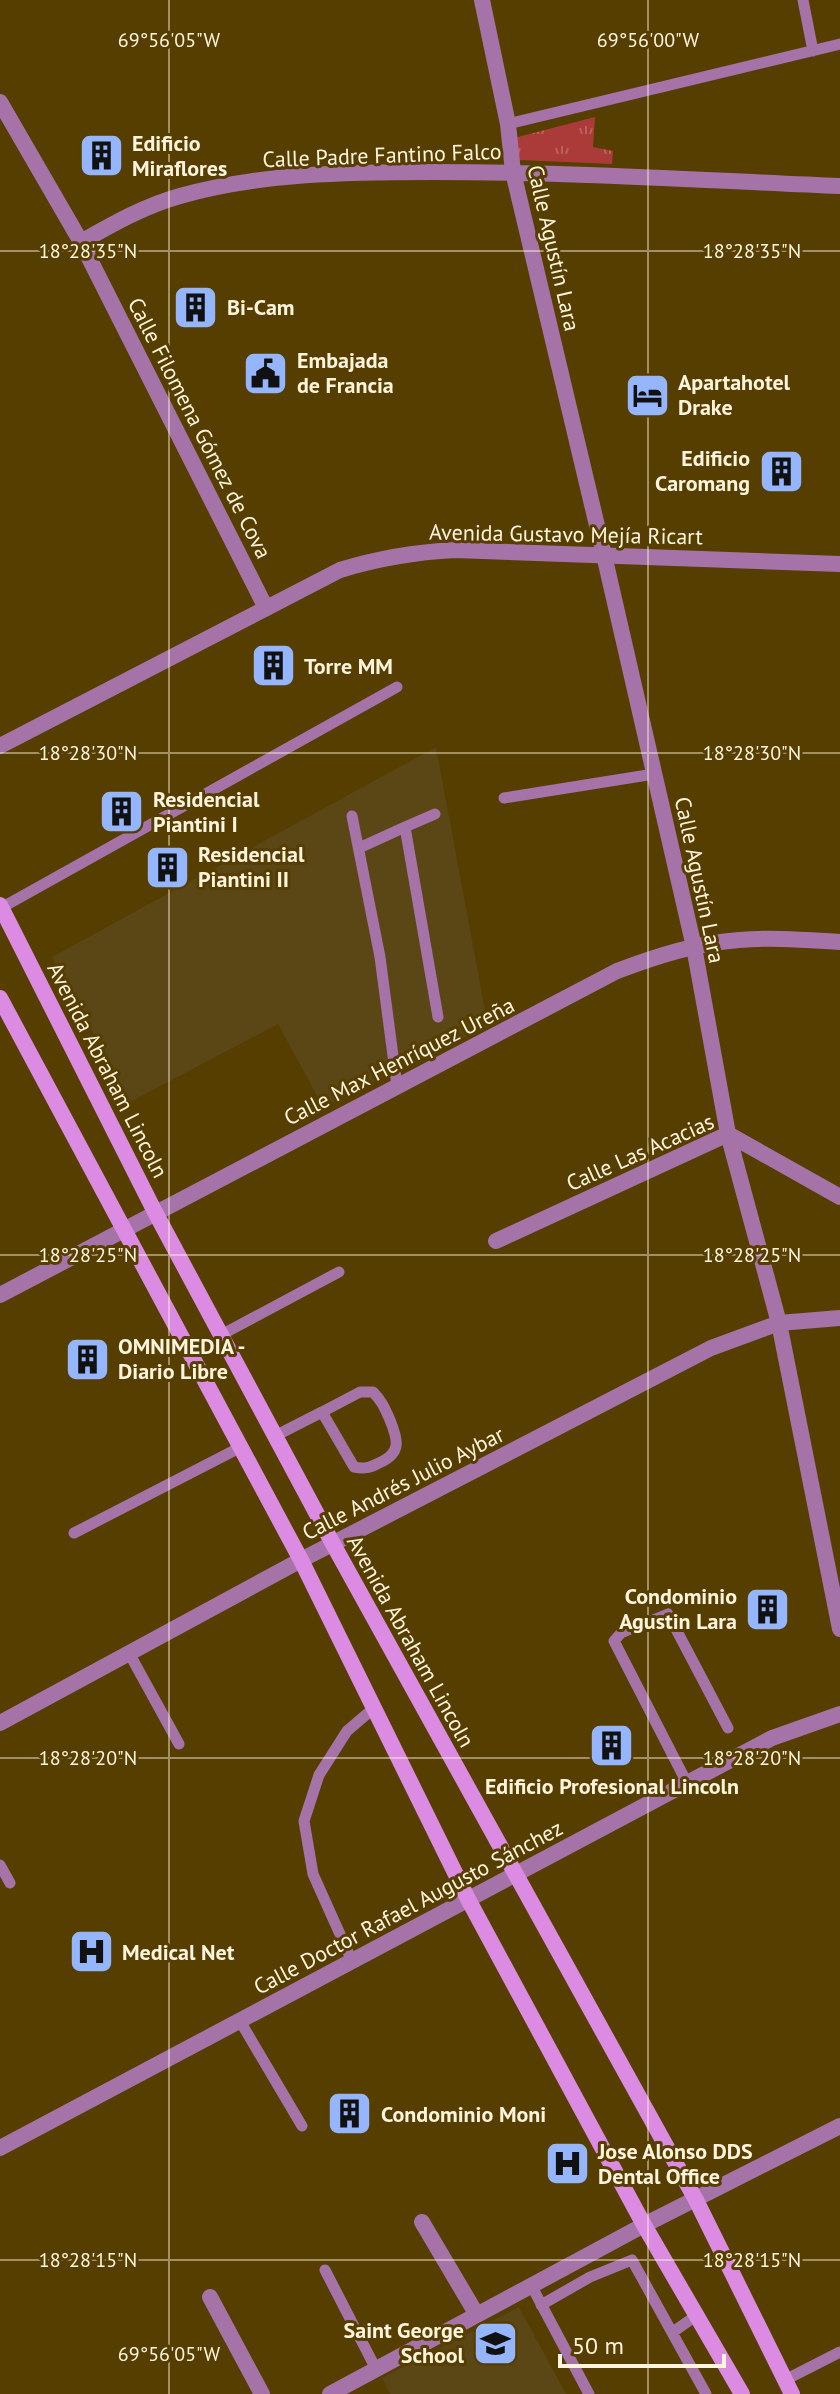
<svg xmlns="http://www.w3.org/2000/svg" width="840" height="2394" font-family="'PT Sans',sans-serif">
	<defs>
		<pattern id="grass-tufts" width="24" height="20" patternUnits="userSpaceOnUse" patternTransform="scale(2)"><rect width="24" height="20" fill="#aa3b39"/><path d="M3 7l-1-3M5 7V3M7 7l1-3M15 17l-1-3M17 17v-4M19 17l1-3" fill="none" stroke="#bb625f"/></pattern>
	</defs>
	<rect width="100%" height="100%" fill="#563e00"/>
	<path fill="#5b4615" d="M436,747L488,1026L323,1107L278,1024L130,1102L52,957Z
		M519,2307L566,2394H390L382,2378Z"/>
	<path fill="url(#grass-tufts)" d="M595,117L593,147L613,151L612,164L519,160L514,138Z"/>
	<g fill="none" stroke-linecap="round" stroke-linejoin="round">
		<path stroke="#a573a8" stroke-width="11" d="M803,0L813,51
			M508,124L840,44
			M504,798L654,774
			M352,816L380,957L397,1086
			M405,827L435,814
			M359,848L405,827L438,1017
			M1,908L397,687
			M221,1335L339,1272
			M275,1436L322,1412L354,1467C365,1469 369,1468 379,1463C402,1453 398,1440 390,1420C385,1409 382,1401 373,1392H360L322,1412
			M74,1533L241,1447
			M129,1653L179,1744
			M687,1783L614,1641L621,1633L668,1614L728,1728
			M0,1865L10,1883
			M352,1961L313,1874L304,1821L319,1775L347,1731L374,1708
			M240,2021L302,2126
			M325,2270L376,2369
			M531,2285L589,2394
			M541,2305L590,2277L632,2260L706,2394
			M673,2332L697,2315
			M785,2380L840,2352"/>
		<path stroke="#a573a8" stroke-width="16" d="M482,0L508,124L513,172L604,555L694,947L728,1134L779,1323L840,1629
			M0,102L81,242L266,608
			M81,242C113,224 144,206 180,196C261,173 349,172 433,172C569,172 704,180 840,186
			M496,1241L728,1134L840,1197
			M0,1295L617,971C657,956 697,943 739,940C773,937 806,940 840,942
			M0,1723L301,1560L711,1348L779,1323L840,1318
			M0,2148L772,1738L840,1714
			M422,2222L477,2315
			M210,2297L262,2394
			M330,2394L644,2225L840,2126"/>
		<path stroke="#a573a8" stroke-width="16" d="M0,746L340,570C379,558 415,552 455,550L840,564"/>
		<path stroke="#db8be1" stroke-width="16" d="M0,905L155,1212L333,1544L696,2200L792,2394
			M0,998L301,1560L468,1899L644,2225L742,2394"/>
	</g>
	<path fill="none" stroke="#fff4de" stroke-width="2" stroke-opacity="0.45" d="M169,0V2394M648,0V2394M0,251H840M0,753H840M0,1255H840M0,1758H840M0,2260H840"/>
	<defs>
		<symbol id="building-square" viewBox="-11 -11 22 22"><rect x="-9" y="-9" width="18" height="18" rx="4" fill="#95b6fd" stroke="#563e00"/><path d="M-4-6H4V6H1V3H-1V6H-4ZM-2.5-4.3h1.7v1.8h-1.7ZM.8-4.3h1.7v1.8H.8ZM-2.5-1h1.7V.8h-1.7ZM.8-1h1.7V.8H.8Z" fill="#111"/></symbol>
		<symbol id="civic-square" viewBox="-11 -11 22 22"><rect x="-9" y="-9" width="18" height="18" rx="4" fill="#95b6fd" stroke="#563e00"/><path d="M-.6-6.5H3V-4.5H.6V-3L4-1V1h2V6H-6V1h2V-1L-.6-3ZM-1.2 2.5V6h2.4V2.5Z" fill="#111"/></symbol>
		<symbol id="hotel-square" viewBox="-11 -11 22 22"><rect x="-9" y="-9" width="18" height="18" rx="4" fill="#95b6fd" stroke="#563e00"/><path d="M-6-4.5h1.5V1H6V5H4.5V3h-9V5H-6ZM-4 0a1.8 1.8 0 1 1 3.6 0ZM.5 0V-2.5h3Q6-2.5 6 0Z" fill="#111"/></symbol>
		<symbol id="hospital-square" viewBox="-11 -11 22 22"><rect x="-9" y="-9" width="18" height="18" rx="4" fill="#95b6fd" stroke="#563e00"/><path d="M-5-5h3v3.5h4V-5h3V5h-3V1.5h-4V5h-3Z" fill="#111"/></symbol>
		<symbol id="school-square" viewBox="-11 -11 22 22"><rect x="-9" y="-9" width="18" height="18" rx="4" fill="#95b6fd" stroke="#563e00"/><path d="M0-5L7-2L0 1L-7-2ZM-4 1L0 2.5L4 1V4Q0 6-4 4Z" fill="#111"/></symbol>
	</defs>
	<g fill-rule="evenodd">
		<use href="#building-square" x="76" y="130" width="51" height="51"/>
		<use href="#building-square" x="170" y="282" width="51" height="51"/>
		<use href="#civic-square" x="240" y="348" width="51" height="51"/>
		<use href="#hotel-square" x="622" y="370" width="51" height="51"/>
		<use href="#building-square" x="756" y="446" width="51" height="51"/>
		<use href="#building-square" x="248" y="640" width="51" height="51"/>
		<use href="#building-square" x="96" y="786" width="51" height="51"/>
		<use href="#building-square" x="142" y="842" width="51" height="51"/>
		<use href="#building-square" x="62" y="1334" width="51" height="51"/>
		<use href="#building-square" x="742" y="1584" width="51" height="51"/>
		<use href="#building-square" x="586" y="1720" width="51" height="51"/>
		<use href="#hospital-square" x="66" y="1926" width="51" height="51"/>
		<use href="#building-square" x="324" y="2088" width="51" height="51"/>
		<use href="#hospital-square" x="542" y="2138" width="51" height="51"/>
		<use href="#school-square" x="470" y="2318" width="51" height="51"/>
	</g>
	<g text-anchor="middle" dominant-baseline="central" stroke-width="6" stroke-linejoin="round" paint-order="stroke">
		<g font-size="22" font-weight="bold" fill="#fff4de" stroke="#563e00" text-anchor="start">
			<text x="132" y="143">Edificio<tspan x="132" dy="25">Miraflores</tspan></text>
			<text x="227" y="307">Bi-Cam</text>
			<text x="297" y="360">Embajada<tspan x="297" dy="25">de Francia</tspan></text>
			<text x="678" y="382">Apartahotel<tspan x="678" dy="25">Drake</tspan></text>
			<text x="750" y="458" text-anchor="end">Edificio<tspan x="750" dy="25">Caromang</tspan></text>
			<text x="304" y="666">Torre MM</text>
			<text x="153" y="799">Residencial<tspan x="153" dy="25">Piantini I</tspan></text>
			<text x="198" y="854">Residencial<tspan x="198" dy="25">Piantini II</tspan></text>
			<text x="118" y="1346">OMNIMEDIA -<tspan x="118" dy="25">Diario Libre</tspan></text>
			<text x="737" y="1596" text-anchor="end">Condominio<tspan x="737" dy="25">Agustin Lara</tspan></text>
			<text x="612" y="1786" text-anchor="middle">Edificio Profesional Lincoln</text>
			<text x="122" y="1952">Medical Net</text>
			<text x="381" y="2114">Condominio Moni</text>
			<text x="598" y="2151">Jose Alonso DDS<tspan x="598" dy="25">Dental Office</tspan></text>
			<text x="464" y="2330" text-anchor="end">Saint George<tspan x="464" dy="25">School</tspan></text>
		</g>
		<g font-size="22" fill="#fff4de" stroke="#563e00">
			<text transform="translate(382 155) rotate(-2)">Calle Padre Fantino Falco</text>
			<text transform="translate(554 248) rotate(77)">Calle Agustín Lara</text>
			<text transform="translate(200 428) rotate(63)">Calle Filomena Gómez de Cova</text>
			<text transform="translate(566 534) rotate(1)">Avenida Gustavo Mejía Ricart</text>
			<text transform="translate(700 880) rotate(78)">Calle Agustín Lara</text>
			<text transform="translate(399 1061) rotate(-27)">Calle Max Henríquez Ureña</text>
			<text transform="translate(108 1070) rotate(63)">Avenida Abraham Lincoln</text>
			<text transform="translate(640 1152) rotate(-24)">Calle Las Acacias</text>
			<text transform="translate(403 1483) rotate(-27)">Calle Andrés Julio Aybar</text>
			<text transform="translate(411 1641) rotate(61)">Avenida Abraham Lincoln</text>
			<text transform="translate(408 1907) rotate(-28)">Calle Doctor Rafael Augusto Sánchez</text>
		</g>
	</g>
	<g font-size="20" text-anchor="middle" fill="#fff4de" stroke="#563e00" stroke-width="6" stroke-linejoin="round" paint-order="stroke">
		<text x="169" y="47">69°56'05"W</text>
		<text x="648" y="47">69°56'00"W</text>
		<text x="88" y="258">18°28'35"N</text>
		<text x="752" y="258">18°28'35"N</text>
		<text x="88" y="760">18°28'30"N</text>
		<text x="752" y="760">18°28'30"N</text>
		<text x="88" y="1262">18°28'25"N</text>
		<text x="752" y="1262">18°28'25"N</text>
		<text x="88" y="1765">18°28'20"N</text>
		<text x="752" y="1765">18°28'20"N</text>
		<text x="88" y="2267">18°28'15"N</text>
		<text x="752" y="2267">18°28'15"N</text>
		<text x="169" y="2361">69°56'05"W</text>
	</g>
	<path d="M560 2354v12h164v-12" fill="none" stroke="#fff4de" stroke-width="4"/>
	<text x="572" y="2354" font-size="24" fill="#fff4de" stroke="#563e00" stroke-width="6" paint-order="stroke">50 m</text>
</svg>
